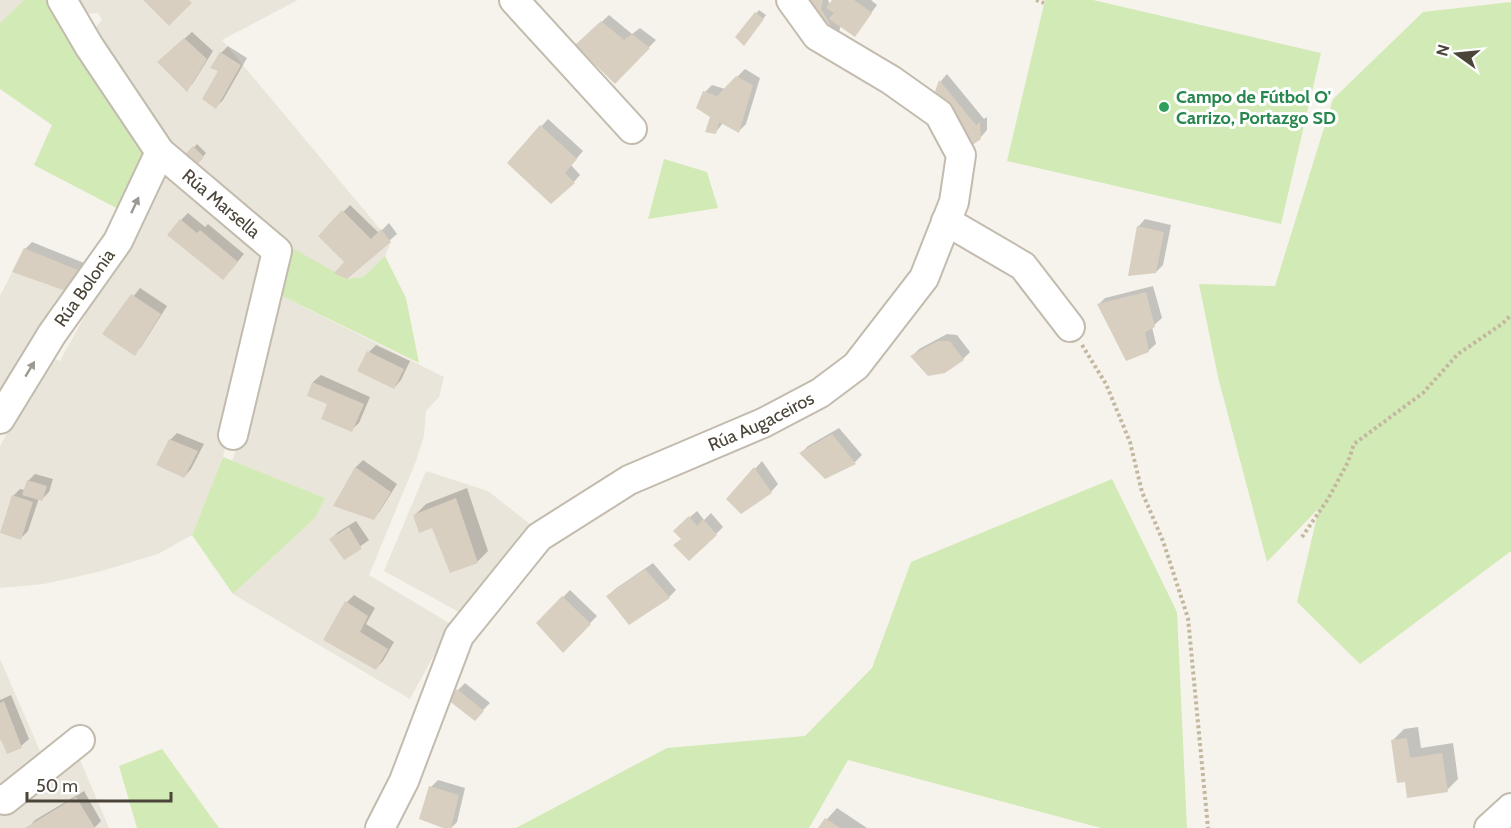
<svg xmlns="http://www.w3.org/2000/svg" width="1511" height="828" font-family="Cabin,sans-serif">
	<rect width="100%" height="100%" fill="#f6f3ec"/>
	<path fill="#eae5da" d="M0,0H24L0,23Z
		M74,0H298L222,40L391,242L385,256L363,277L347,279L334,273L287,245L180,160L92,32L102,20L98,13L84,14Z
		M164,170L269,257L223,457L192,535L158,554L98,572L44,584L0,588V446L48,357L60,361Z
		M24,248L83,272L0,394V296Z
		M276,293L444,377L439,397L426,411L424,436L416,461L369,575L451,624L410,699L233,594L315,518L325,498L232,461L249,414Z
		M426,471L488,491L535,528L459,612L384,571Z
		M0,659L44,760L0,790Z
		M78,755L109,828H0V809Z"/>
	<path fill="#d2eab5" d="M24,0H52L144,148L147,164L124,212L34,165L52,125L0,89V23Z
		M1045,0H1093L1321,53L1281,224L1007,161Z
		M1511,2V551L1360,664L1297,602L1319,508L1267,562L1218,377L1199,284L1275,286L1333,99L1423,12Z
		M664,159L707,172L718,208L648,219Z
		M287,245L347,279L363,277L385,256L406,298L419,363L276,293Z
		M223,457L325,498L315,518L233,594L192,535Z
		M1112,479L1177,612L1187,828H1101L848,760L809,828H516L667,748L805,736L872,668L911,562Z
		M162,749L219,828H137L119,766Z"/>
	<path fill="#0003" d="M810,0H828L830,5L834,0H871L877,5L855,35L841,25L839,32L832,39L805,5Z
		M759,10L766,15L747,41L737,37Z
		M609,15L632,34L640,28L656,40L615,82L585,38Z
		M192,32L213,51L193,83L187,89L166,55Z
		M228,46L247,58L223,100L216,107L221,53Z
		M745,69L760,78L746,124L739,131L723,123L715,133L705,92L712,85L725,89Z
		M947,74L984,119L987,117V130L980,138L934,100L941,81Z
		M548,119L583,151L571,165L580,175L574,182L509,163Z
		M197,144L206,153L193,168L183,160Z
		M350,205L379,233L389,223L397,234L347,277L346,262L320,236Z
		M188,213L205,227L208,224L244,254L230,271L181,220Z
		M1145,219L1171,225L1163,265L1156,272L1138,227Z
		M32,242L89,265L69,290L25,249Z
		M1153,286L1162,318L1152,327L1156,344L1148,351L1098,305L1105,298Z
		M140,288L167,306L141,347L134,354L104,334Z
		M947,334L957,335L970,352L963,359L912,356L919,349Z
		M376,345L410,361L401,380L394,388L369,352Z
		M321,375L370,397L359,423L351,430L329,403L309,395L313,382Z
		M839,428L862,455L855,462L826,477L801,453L808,446Z
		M177,433L204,444L191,469L184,477L170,440Z
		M363,460L397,484L380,511L373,519L335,505L356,467Z
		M762,461L778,484L771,492L728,499Z
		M35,474L53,479L49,492L42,499L39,498L28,531L21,538L13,496L20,489L25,490L28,481Z
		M467,488L488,551L477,562L433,526L415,515L426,504Z
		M697,511L704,520L711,513L723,527L716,534L682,524Z
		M356,521L369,540L344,558L331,539L338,532Z
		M653,563L676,590L669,597L629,623L608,596L615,589Z
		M570,590L597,616L563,651L538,623Z
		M354,595L375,608L366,624L394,642L383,661L376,668L347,602Z
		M465,683L490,703L479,714L458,690Z
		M11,695L29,739L21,746L8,752L2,738L0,739V700Z
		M1418,727L1421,748L1453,743L1458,779L1447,790L1406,780L1393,740L1404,729Z
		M438,780L465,788L457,822L451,828H447L431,787Z
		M84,791L101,821L94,828H28L35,820Z
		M837,808L867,828H819Z"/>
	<path fill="#d8cfc1" d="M143,0H189L192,3L169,26Z
		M811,0H823L821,9L835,32L833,41L803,5Z
		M832,0H854L872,13L855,37L829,19L834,13L826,8Z
		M755,12L764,19L744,46L735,37Z
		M601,21L624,40L632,34L650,48L615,84L575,45Z
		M184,38L207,59L187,92L157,62Z
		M220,52L241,65L216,109L202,99L218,71L210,68Z
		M736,76L753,85L739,133L719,122L716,134L705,132L710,117L696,108L703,91L717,96Z
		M939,80L976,125L980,122L981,139L971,146L932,100Z
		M540,125L577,159L565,173L575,183L551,204L507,163Z
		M193,146L204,157L193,170L180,160Z
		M342,210L371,239L381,229L391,242L347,279L334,273L344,262L318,236Z
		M180,219L197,233L200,230L238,262L223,280L167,235Z
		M1137,226L1164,232L1156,273L1128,276Z
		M24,248L83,272L69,292L12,272Z
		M1146,292L1155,327L1145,332L1149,352L1126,361L1097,304Z
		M131,294L161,314L135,356L102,334Z
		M938,341H950L964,360L945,373L928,376L910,356Z
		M367,351L404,369L394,389L357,371Z
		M312,382L364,404L352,432L321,419L327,404L307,396Z
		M832,434L856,464L825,479L799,453Z
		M169,439L198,451L184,478L156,465Z
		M355,467L391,492L374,520L333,506Z
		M754,467L772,493L741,514L726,499Z
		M27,480L47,486L42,501L22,495Z
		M12,495L33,502L21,540L0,533Z
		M456,498L478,563L450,573L432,528L419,533L413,515Z
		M689,516L697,526L703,519L717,535L689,561L673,545L681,539L673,531Z
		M349,527L362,549L344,560L329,539Z
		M645,569L670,598L629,625L606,596Z
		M562,596L591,624L563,653L536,623Z
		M345,601L368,616L360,632L388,649L376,670L323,640Z
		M457,689L484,711L475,721L448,700Z
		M4,701L22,748L7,754L1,740L0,741V703Z
		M1407,738L1410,758L1442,753L1448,792L1407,798L1405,782L1397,783L1391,740Z
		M429,786L459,795L451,828H443L419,819Z
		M76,797L95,828H25Z
		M825,818L840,828H818Z"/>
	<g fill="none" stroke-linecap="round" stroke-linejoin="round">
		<defs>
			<g id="minor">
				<path id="s1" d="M62,0L89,46L160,152L277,251L233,435"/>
				<path d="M514,0L632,129"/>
				<path d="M946,221L1023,266L1070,327"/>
				<path id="s2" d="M0,419L52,334L118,241L160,152"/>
				<path d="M0,799L5,800L80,740"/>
				<path id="s3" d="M380,828L404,781L459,636L539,537L629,480L763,423L820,393L856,366L924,278L954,202L961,155L939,114L891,80L817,36L791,0"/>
				<path d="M1489,828L1511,808"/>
			</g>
		</defs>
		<use href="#minor" stroke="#c2bbae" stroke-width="32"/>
		<path stroke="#c4b79f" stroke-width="4" stroke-dasharray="3 3" stroke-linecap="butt" d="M1036,0L1044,3
			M1082,345L1106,384L1130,442L1142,492L1163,541L1188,618L1208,828
			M1302,537L1328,499L1348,462L1354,444L1423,393L1458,354L1502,324L1511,315"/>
		<use href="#minor" stroke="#fff" stroke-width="28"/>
	</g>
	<defs><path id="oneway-solid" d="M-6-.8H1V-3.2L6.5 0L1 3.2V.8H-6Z" transform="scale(1.5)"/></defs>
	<g fill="#9c9892">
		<use href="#oneway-solid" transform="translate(135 205) rotate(-65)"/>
		<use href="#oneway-solid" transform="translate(30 369) rotate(-59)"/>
	</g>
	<circle fill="#2e9e5b" stroke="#fff" stroke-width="2" cx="1164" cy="107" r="6"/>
	<g text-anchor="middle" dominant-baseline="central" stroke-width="6" stroke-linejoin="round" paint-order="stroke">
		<g font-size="18" font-weight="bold" fill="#27864d" stroke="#fff" text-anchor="start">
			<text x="1176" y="97">Campo de Fútbol O'<tspan x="1176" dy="21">Carrizo, Portazgo SD</tspan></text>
		</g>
		<g font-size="18" fill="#4b4439" stroke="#fff">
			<text stroke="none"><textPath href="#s1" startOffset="261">Rúa Marsella</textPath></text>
			<text stroke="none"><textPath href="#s2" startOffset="156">Rúa Bolonia</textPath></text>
			<text stroke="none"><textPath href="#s3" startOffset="586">Rúa Augaceiros</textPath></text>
		</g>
	</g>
	<g transform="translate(1457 54) rotate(285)" stroke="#ffffff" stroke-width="4.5" paint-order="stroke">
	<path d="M0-4.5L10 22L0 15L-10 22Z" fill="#4b4439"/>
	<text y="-9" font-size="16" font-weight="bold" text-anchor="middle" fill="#4b4439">N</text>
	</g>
	<path d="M27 792v9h144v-9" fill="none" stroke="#4b4439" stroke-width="3"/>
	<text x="36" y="792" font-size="18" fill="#4b4439" stroke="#ffffff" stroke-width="4.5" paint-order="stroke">50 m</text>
</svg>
